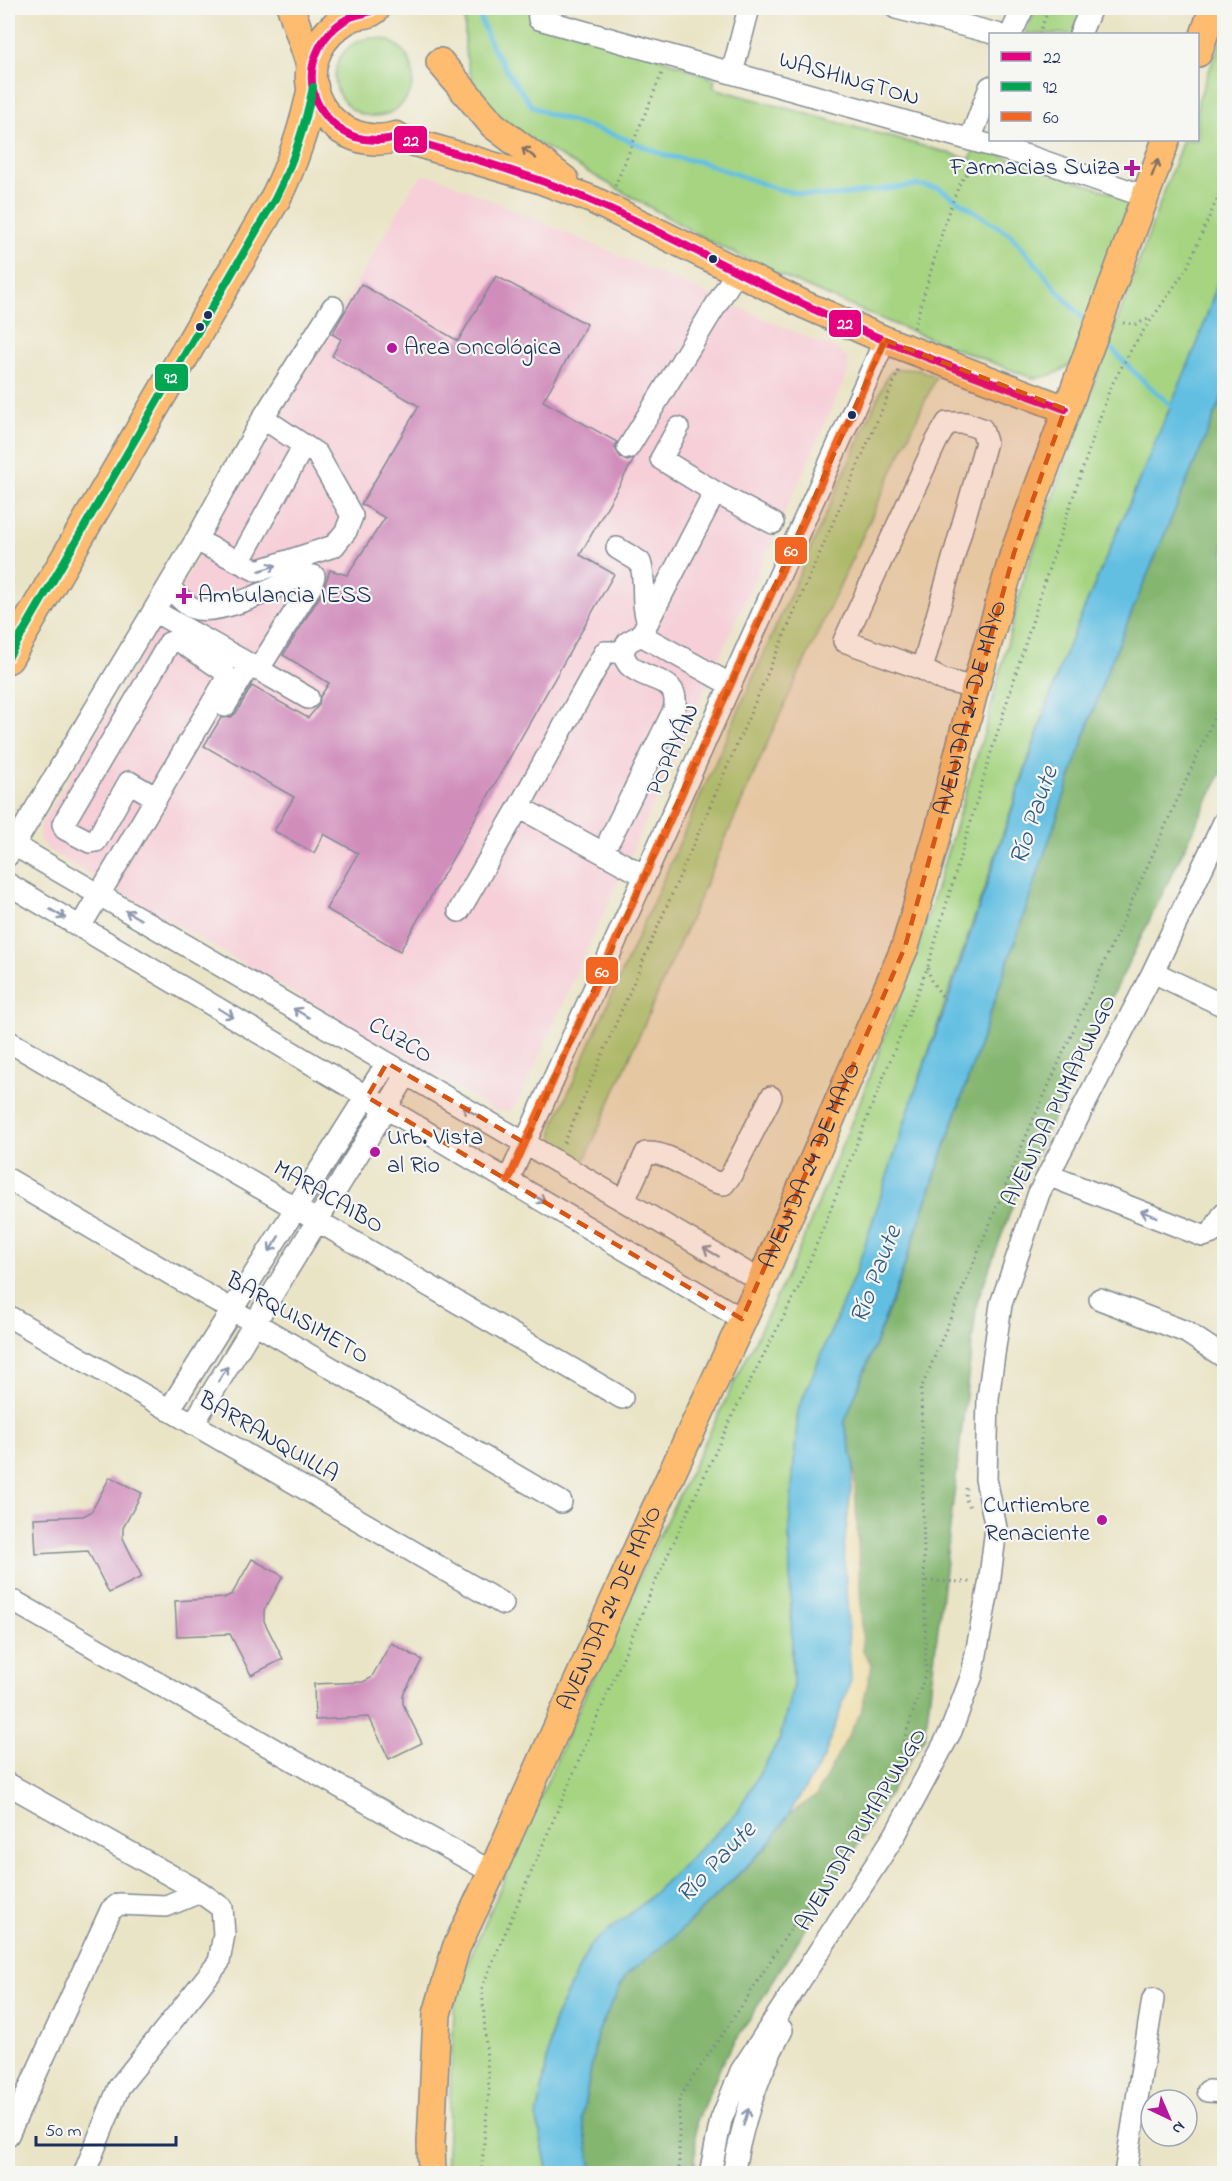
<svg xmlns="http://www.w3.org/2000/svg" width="1232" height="2181" font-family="'Indie Flower',sans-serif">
	<rect width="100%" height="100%" fill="#f6f6f2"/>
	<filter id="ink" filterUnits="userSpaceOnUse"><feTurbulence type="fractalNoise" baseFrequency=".0167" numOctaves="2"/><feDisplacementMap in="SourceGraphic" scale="12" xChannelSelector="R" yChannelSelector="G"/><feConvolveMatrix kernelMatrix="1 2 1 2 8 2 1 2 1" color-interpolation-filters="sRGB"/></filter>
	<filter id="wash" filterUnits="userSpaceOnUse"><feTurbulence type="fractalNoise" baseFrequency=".008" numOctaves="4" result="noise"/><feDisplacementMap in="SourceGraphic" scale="24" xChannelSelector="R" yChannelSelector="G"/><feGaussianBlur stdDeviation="1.35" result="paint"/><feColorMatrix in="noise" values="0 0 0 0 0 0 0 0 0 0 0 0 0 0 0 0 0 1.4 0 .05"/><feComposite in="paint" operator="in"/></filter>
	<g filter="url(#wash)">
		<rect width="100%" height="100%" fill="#eae4c6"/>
		<path fill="#f6cfd8" d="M423,175L435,176L839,351L848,359V372L654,803L518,1102L509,1111H497L48,850L39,839L40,827L109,711L413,186Z"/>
		<path fill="#a6d481" stroke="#608270" stroke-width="1.5" d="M470,8H530L715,79L713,86L717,89L970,159L976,147L1130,199L1074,361C1062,372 1049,378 1032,378L901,327L802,285L711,242L500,122L475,89L469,69L465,50V20Z
			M1036,8H1085L1074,34H1025Z
			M1224,31V264L1198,342L1062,661L914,1094L857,1269L798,1410L789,1530L793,1686L780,1739L736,1814L645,1902L590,1945L554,2020L537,2119L548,2173L446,2174L455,1992L619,1617L796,1257L859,1104L916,954L985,730L1026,571L1183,140H1198V101Z
			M335 77a39 39 0 1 1 78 0a39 39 0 1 1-78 0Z
			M901,369L920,370L936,377L773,730L587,1155L582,1163C562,1154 551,1150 553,1127L887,377L892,371Z"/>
		<path fill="#84b66f" stroke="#507266" stroke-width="1.5" d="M1224,393V767L1019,1188L977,1302L925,1736L722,2063L696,2123L695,2173H593L582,2118L597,2034L626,1975L675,1936L768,1846L854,1463L844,1424L896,1291L1105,676Z"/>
		<path fill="#eeda9e" stroke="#84847e" stroke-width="1.5" d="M854,1463L863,1651L872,1665L861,1712L816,1796L789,1814L806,1773L840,1488Z"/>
		<path fill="#64bfe2" stroke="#4077a0" stroke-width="1.5" d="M1224,264V393L1105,676L898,1284L844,1424L854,1463L844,1549L851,1680L824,1758L771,1842L675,1936L626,1975L597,2034L582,2118L593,2173H548L537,2119L554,2020L590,1945L645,1902L736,1814L780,1739L793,1686L789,1530L798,1410L857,1269L914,1094L947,1003L1062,661L1198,342Z"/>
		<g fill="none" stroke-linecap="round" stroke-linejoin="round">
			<path stroke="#64bfe2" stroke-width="5" d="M479,8L481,20L491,45L510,76L532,106L548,114L618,136L667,156L702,162L777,189L808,195L834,196L917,185L939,188L1011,235L1039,267L1057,290L1088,324
				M1101,338L1139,377L1174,408"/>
		</g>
		<g id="blocks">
			<path fill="#d08dbb" d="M496,276L587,324L543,401L617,442L615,448L621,458L627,461L634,459L580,555L614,574L400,951L326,909L358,853L324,834L314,853L274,831L294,797L204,746L221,718L231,717L236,713L252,686L308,718L319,705L320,697L329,683L283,655L322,593L330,570L347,575L385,518L361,504L419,406L332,356L341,339L332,334L361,284L458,341Z
				M110,1477L142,1493L123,1528V1538L142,1577L109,1593L88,1551L36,1554L34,1518L83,1516L91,1512Z
				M252,1559L283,1576L264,1611V1621L283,1659L251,1675L230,1634L177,1636L175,1601L224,1598L232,1594Z
				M391,1643L422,1660L403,1695V1704L422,1743L389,1759L369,1717L315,1720L314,1684L363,1682L371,1678Z"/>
		</g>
	</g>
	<g filter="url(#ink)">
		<use href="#blocks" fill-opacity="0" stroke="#828a92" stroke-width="1.5"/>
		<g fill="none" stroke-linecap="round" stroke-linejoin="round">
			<defs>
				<path id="minor" d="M538,8L539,19L1028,156L1144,196
					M896,8L997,34
					M1011,34L1023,8
					M1080,34L1091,8
					M732,73L749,8
					M970,140L990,87
					M628,448L737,271
					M715,492L773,523
					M196,540L257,571L334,546L346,531L352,516L317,454L263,418
					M617,548L640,562C647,582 640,603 648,622
					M239,562L304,445
					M169,587C175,593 185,605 193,608C218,617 280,586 303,574L314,576L311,586L258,670
					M154,611L247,663V669L225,706
					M641,635L715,492L661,459L678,428
					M247,663L308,698
					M922,669L986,442L982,429L965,423H947L936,442L844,641L922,669L943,680L975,688
					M519,807L605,652H622
					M610,839L674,710C682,676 647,683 629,665C626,662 624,656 622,652L628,642L641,635L731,685
					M14,845L761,1281
					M8,855L196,540L263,418L333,307
					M8,884L742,1319
					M459,911L519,807L645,876
					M80,927L224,683L226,676L223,670L178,640L169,643L165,650L63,824L65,829L90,842L96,841L129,782L155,797
					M1153,972L1224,1006
					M8,1041L622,1398
					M1048,1175L1203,1236L1212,1233L1224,1213
					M8,1179L561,1502
					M508,1181L885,340
					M624,1201L646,1153C674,1151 696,1180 724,1184L731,1175L771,1097
					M1100,1299L1186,1332L1224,1357
					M8,1316L503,1604
					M169,1410L387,1063
					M193,1424L407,1074
					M15,1602L421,1833L492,1872
					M8,1784L200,1892L222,1908L224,1934L219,1962L119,2087L84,2174
					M1208,2091L1224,2092
					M8,2135L111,1910L119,1904L166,1906L200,1892
					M710,2174L721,2120L741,2071L895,1835L951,1731L972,1675L989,1585L996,1528L986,1479L988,1398L1001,1304L1039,1193L1153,972L1224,822
					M733,2174C742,2124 757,2075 782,2030
					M1125,2174L1153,1999"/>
				<g id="major">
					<path d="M291,8L312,71"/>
					<path d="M1198,53L1213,8"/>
					<path d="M440,62L493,125L565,180"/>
					<path d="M396,137L538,179L593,200L805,305L885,340L1065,409"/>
					<path id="s1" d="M432,2174L431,2143L437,2014L456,1948L492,1872L652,1516L761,1281L905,947L940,826L975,688L1014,553L1166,140"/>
				</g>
				<path id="highway" d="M375,8C370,14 362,13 354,15C342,20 330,30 322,41C287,92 340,153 396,137
					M8,658L275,199C293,163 305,127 313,87"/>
			</defs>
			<use href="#minor" stroke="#828a92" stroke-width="24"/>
			<use href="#major" stroke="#828a92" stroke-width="30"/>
			<use href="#highway" stroke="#828a92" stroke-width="33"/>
			<path stroke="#828a92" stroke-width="3" stroke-dasharray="1.5 4.5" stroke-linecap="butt" d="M1039,34L1049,8
				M615,186L662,73
				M1123,323L1136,324L1151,318
				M914,328L948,213L960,183L976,161
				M1220,803L1224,794
				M928,968L931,980L944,999
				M564,1143L900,368
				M1010,1178L1022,1184
				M966,1488L965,1498L970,1507
				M926,1581L970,1582
				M481,2174L489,2090L482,1987L654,1585L733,1414L801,1283L928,966L990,756L1050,565L1110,388L1135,343L1187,268L1224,183
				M679,2174V2098L747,1998L898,1758L926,1672L921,1389L1033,1120L1224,696"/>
			<use href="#minor" stroke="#fff" stroke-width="21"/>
			<use href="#major" stroke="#fdbc6f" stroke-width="27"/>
			<use href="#highway" stroke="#fdbc6f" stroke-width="30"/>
			<defs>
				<path id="bus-1" d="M375,8C369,15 358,13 349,18C319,34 303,69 317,102C324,117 339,131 355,137C365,140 377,141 388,139C389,139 395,137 397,137C405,137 416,142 424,144C455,153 485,162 515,172C617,204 708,260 805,305C889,345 978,377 1065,409"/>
				<path id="bus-2" d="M8,658L275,199C293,163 305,127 313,87"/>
				<path id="bus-3" d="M508,1181L885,340"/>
			</defs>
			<use href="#bus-1" stroke="#f6f6f2" stroke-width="12"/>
			<use href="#bus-2" stroke="#f6f6f2" stroke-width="12"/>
			<use href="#bus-3" stroke="#f6f6f2" stroke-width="12"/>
			<use href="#bus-1" stroke="#e5007d" stroke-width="8"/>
			<use href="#bus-2" stroke="#00a651" stroke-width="8"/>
			<use href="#bus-3" stroke="#f26522" stroke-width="8"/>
		</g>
		<defs><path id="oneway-shaft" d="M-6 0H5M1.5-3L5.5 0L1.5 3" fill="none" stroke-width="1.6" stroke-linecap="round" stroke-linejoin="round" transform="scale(1.5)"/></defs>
		<g stroke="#816e66">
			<use href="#oneway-shaft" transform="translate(529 153) rotate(-142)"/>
			<use href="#oneway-shaft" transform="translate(1155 168) rotate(-69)"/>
		</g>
		<g stroke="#8d97ae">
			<use href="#oneway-shaft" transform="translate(268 568) rotate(-18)"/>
			<use href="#oneway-shaft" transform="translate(58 914) rotate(31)"/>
			<use href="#oneway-shaft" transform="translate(133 915) rotate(-150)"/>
			<use href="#oneway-shaft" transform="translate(226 1013) rotate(31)"/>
			<use href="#oneway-shaft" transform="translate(301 1013) rotate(-150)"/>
			<use href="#oneway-shaft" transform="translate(470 1111) rotate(-150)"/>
			<use href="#oneway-shaft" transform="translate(538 1198) rotate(31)"/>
			<use href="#oneway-shaft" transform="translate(1149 1214) rotate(-159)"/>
			<use href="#oneway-shaft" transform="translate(274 1244) rotate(122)"/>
			<use href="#oneway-shaft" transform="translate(711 1252) rotate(-150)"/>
			<use href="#oneway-shaft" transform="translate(223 1374) rotate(-58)"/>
			<use href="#oneway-shaft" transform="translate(746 2117) rotate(-73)"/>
		</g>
	</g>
	<path fill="#d45514" fill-opacity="0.2" stroke="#d45514" stroke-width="4.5" stroke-dasharray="12 8" stroke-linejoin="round" d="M885,340L1065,409L1014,553L905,947L742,1319L367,1097L387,1063L525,1143Z"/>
	<g fill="#b5179e" stroke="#f6f6f2" stroke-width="2">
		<path d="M1129 159h6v6h6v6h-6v6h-6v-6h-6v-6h6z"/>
		<circle cx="392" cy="348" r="6"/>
		<path d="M181 587h6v6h6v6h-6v6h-6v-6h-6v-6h6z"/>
		<circle cx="375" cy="1152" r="6"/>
		<circle cx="1102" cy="1520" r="6"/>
	</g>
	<g fill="#1b2f5e" stroke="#f6f6f2" stroke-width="2">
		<circle cx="713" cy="259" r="5"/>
		<circle cx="208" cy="315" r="5"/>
		<circle cx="200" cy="327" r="5"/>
		<circle cx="852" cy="415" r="5"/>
	</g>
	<g text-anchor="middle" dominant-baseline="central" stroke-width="4.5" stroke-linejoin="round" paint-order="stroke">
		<g font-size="24" fill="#1b2f5e" stroke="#f6f6f2">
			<text transform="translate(849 80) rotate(16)">WASHINGTON</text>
			<text stroke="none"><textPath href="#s1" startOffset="1574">AVENIDA 24 DE MAYO</textPath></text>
			<text transform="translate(674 750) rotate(-66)">POPAYÁN</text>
			<text transform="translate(400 1041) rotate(30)">CUZCO</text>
			<text transform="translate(1060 1101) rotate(-64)">AVENIDA PUMAPUNGO</text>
			<text stroke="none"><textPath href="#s1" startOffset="1088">AVENIDA 24 DE MAYO</textPath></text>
			<text transform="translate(328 1198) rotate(30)">MARACAIBO</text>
			<text transform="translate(297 1319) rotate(30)">BARQUISIMETO</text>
			<text transform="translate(268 1438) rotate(30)">BARRANQUILLA</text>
			<text stroke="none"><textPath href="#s1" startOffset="602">AVENIDA 24 DE MAYO</textPath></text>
			<text transform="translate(862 1830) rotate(-59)">AVENIDA PUMAPUNGO</text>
		</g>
		<g font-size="24" fill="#1b2f5e" stroke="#f6f6f2" text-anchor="start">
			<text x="1120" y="168" text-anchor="end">Farmacias Suiza</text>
			<text x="404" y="348">Area Oncológica</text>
			<text x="198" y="596">Ambulancia IESS</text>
			<text x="387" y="1138">Urb. Vista<tspan x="387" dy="28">al Rio</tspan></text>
			<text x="1090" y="1506" text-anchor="end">Curtiembre<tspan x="1090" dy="28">Renaciente</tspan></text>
		</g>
		<g font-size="26" font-style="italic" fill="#315a86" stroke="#f6f6f2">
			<text transform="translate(1035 816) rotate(-71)">Río Paute</text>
			<text transform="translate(877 1275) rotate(-69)">Río Paute</text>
			<text transform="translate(717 1863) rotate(-46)">Río Paute</text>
		</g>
	</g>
	<g stroke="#f6f6f2" stroke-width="2">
		<rect x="393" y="125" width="35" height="29" rx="6" fill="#e5007d"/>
		<rect x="828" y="309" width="34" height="29" rx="6" fill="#e5007d"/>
		<rect x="154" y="363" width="35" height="29" rx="6" fill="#00a651"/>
		<rect x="774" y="536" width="34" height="29" rx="6" fill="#f26522"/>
		<rect x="585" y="956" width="34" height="29" rx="6" fill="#f26522"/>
	</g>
	<g font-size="16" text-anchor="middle" font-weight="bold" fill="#fff">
		<text x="411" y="146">22</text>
		<text x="845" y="329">22</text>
		<text x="171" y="383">92</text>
		<text x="791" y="556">60</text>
		<text x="602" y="977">60</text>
	</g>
	<rect width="1232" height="2181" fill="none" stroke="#f6f6f2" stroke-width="30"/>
	<rect x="989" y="33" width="210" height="108" fill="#f6f6f2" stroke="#9ea6b7" stroke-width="1.5"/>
	<rect x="1001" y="52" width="30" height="9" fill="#e5007d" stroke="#9ea6b7" stroke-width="1.5"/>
	<text x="1043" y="63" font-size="18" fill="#1b2f5e">22</text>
	<rect x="1001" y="82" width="30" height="9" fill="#00a651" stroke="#9ea6b7" stroke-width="1.5"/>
	<text x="1043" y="93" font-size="18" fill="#1b2f5e">92</text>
	<rect x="1001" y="112" width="30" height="9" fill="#f26522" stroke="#9ea6b7" stroke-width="1.5"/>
	<text x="1043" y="123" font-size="18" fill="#1b2f5e">60</text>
	<g transform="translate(1169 2118) rotate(136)"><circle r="28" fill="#f6f6f2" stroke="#9ea6b7" stroke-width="1.5"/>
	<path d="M0-4.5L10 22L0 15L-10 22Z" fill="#b5179e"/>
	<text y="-9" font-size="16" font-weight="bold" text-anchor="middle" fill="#1b2f5e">N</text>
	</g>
	<path d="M36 2136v9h140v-9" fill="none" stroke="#1b2f5e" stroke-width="3"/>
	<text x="45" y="2136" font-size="18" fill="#1b2f5e" stroke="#f6f6f2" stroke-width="4.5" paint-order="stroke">50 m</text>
</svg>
